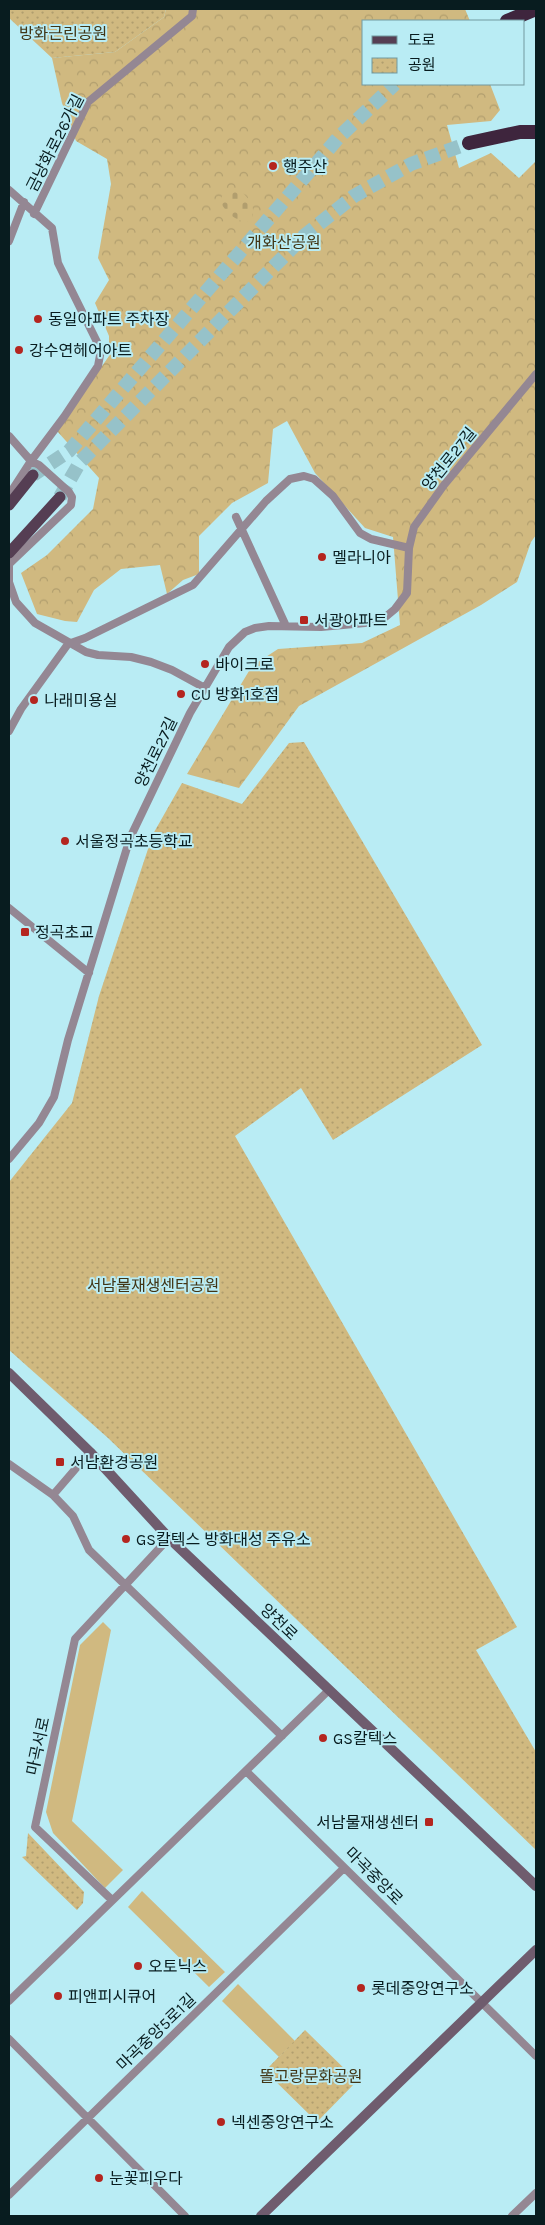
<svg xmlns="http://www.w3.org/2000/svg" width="545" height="2225" font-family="Karla,'Noto Sans KR',sans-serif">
	<defs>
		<pattern id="forest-crowns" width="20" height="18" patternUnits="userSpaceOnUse" patternTransform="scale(1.25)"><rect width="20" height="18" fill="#d0b980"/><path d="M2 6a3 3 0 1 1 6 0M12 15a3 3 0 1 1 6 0" fill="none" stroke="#b19e6e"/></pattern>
		<pattern id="cemetery-stones" width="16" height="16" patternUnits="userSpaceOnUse" patternTransform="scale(1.25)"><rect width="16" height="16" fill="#d0b980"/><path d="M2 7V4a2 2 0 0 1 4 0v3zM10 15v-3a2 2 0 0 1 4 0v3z" fill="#b19e6e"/></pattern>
		<pattern id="park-dots" width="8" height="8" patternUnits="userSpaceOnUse" patternTransform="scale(1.25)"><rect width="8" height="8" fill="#d0b980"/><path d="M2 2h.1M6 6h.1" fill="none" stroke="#b19e6e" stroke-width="1.8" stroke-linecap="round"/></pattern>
	</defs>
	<rect width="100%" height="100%" fill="#b9ecf4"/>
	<path fill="#d0b980" d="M103,1622L111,1630L72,1821L123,1870L105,1888L53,1833L46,1812L80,1645Z
		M142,1891L225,1972L209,1987L128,1907Z
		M238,1984L295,2041L279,2057L222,2001Z"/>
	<path fill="url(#forest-crowns)" d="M166,9H465L470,21H364V84H490L500,110L491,121L447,125L459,168L491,153L519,178L536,161V535L531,542L517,582L481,605L299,706L239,788L187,774L252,666L278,649L362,643L400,625L393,537L365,528L315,473L287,421L273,429L268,483L232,503L199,536V574L183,580L167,594L160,565L121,569L94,590L77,622L65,621L37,614L21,573L47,555L93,509L99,478L57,431L109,356V336L95,303L109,280L98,258L111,184L107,159L76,141L62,103L52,58L115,52L164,17Z"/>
	<path fill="url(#cemetery-stones)" d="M235,188C247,194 260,209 249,222C236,222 227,213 220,202L222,196Z"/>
	<path fill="url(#park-dots)" d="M9,9H166L164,17L115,52L52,58L9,18Z
		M304,742L482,1045L333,1140L301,1088L235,1136L517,1627L476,1650L536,1752V1850L108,1438L9,1350V1182L72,1103L99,996L153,834L182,783L242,804L289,743Z
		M28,1833L84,1892L83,1903L77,1910L22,1857L26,1856Z
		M305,2030L357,2081L317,2122L265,2071Z"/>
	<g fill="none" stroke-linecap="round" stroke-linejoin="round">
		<path stroke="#96c2c9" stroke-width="14" stroke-dasharray="14 7" stroke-linecap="butt" d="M33,475L69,451L339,137L395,84
			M60,497L80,462L304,236L354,196L411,164L469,143"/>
		<path stroke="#948793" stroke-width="8" d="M9,190L52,228L58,263L101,350L98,366L64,417L31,461L9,436
			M34,214L88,102L192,16L193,9
			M9,241L24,202
			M9,495L31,461L39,465L69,492L72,497L71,505L9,564
			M236,517L286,626
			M9,564V582L16,602L35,623L86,652L98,655L131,657L151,662L172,670L205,688
			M9,731L21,709L68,644L85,638L193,585L266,501L290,479L304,476L314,479L333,496L360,533L371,539L409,548
			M9,908L89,973
			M9,1159L39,1123L54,1097L68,1040L130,838L190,713L229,647L245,632L255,628L269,626L321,627L365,623L383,619L395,609L407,593L409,548L414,527L444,485L536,374
			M9,1464L53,1495L73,1516L89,1550L282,1736
			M53,1495L90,1452
			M246,1771L536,2056
			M112,1900L35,1827L75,1639L169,1538
			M9,2001L329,1690
			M9,2039L185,2216
			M9,2195L344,1868
			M512,2216L536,2193"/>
		<path stroke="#6f5c6e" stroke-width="10" d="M9,1373L90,1452L169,1538L536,1886
			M261,2216L536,1950"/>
		<path stroke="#553e53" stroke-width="11" d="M9,505L33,475
			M9,553L60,497"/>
		<path stroke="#3e253d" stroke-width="14" d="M507,21L536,9
			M469,143L520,132H536"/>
	</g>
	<g fill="#b4251f" stroke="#b9ecf4" stroke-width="2">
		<circle cx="273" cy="166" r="5"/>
		<circle cx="38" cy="319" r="5"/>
		<circle cx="19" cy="350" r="5"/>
		<circle cx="322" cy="557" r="5"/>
		<rect x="299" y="615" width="10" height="10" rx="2.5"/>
		<circle cx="205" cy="664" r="5"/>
		<circle cx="181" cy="694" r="5"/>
		<circle cx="34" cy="700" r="5"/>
		<circle cx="65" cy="841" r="5"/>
		<rect x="20" y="927" width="10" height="10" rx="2.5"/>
		<rect x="55" y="1457" width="10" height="10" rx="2.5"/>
		<circle cx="126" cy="1539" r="5"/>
		<circle cx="323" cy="1738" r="5"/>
		<rect x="424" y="1817" width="10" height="10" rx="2.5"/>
		<circle cx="138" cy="1966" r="5"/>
		<circle cx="361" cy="1988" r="5"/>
		<circle cx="58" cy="1996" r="5"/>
		<circle cx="221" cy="2122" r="5"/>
		<circle cx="99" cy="2178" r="5"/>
	</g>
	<g text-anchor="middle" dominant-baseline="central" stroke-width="4" stroke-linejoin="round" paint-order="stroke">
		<g font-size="16" fill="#413515" stroke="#b9ecf4">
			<text x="63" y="33">방화근린공원</text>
			<text x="284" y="242">개화산공원</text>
			<text x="153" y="1285">서남물재생센터공원</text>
			<text x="311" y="2076">똘고랑문화공원</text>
		</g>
		<g font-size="16" fill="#081c1f" stroke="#b9ecf4">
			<text transform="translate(55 143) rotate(-63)">금낭화로26가길</text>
			<text transform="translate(449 459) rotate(-51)">양천로27길</text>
			<text transform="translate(156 752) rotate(-64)">양천로27길</text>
			<text transform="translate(279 1622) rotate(44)">양천로</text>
			<text transform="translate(38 1746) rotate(-78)">마곡서로</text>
			<text transform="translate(374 1876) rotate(45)">마곡중앙로</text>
			<text transform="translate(156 2032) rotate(-44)">마곡중앙5로1길</text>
		</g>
		<g font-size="16" fill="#081c1f" stroke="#b9ecf4" text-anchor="start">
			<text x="283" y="166">행주산</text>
			<text x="48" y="319">동일아파트 주차장</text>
			<text x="29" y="350">강수연헤어아트</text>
			<text x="332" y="557">멜라니아</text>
			<text x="314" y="620">서광아파트</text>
			<text x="215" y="664">바이크로</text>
			<text x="191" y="694">CU 방화1호점</text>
			<text x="44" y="700">나래미용실</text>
			<text x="75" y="841">서울정곡초등학교</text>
			<text x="35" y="932">정곡초교</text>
			<text x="70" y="1462">서남환경공원</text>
			<text x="136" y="1539">GS칼텍스 방화대성 주유소</text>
			<text x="333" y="1738">GS칼텍스</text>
			<text x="419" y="1822" text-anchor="end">서남물재생센터</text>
			<text x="148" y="1966">오토닉스</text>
			<text x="371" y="1988">롯데중앙연구소</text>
			<text x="68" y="1996">피앤피시큐어</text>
			<text x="231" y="2122">넥센중앙연구소</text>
			<text x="109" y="2178">눈꽃피우다</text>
		</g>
	</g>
	<rect width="545" height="2225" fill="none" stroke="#081c1f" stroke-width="20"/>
	<rect x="362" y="20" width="162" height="65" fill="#b9ecf4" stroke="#72999f"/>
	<rect x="372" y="36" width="25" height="8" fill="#553e53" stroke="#72999f"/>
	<text x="408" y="45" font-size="15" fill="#081c1f">도로</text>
	<rect x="372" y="58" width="25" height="15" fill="url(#park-dots)" stroke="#72999f"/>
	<text x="408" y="70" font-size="15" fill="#081c1f">공원</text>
</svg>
